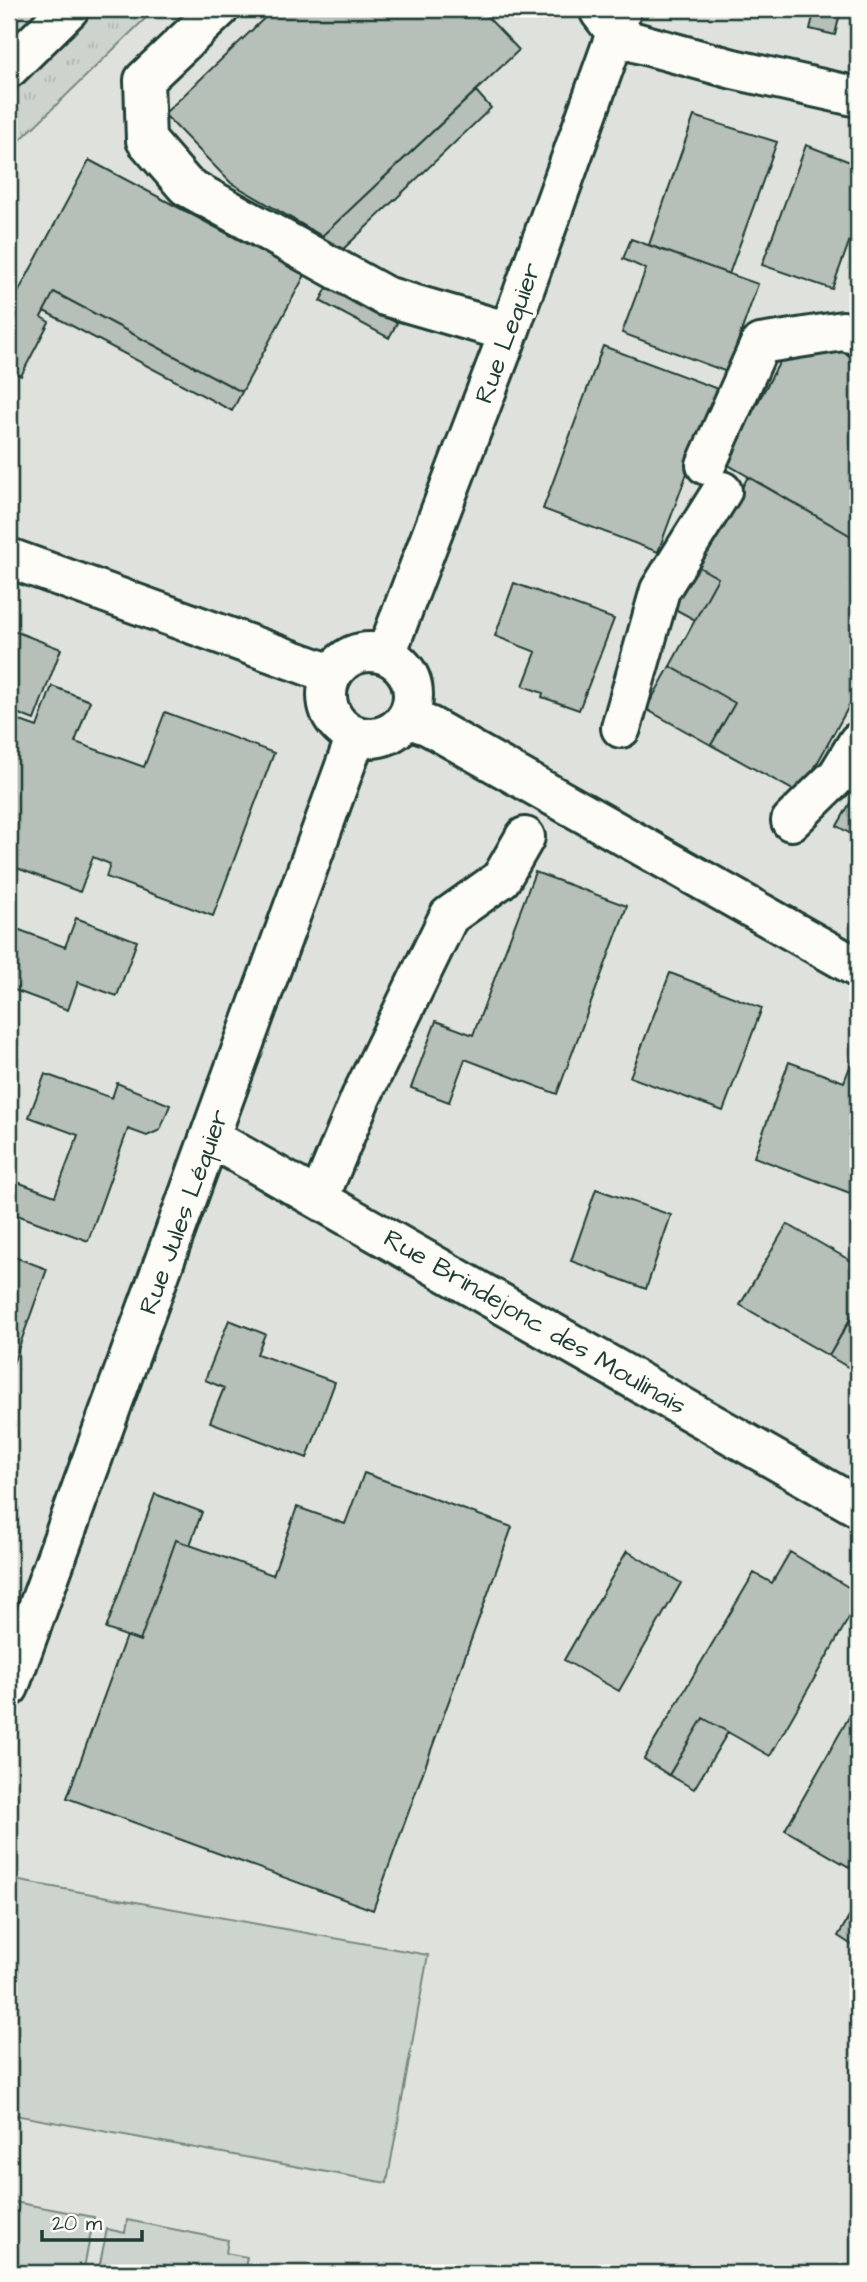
<svg xmlns="http://www.w3.org/2000/svg" width="867" height="2282" font-family="'Architects Daughter',sans-serif">
	<defs>
		<pattern id="grass-tufts" width="24" height="20" patternUnits="userSpaceOnUse" patternTransform="scale(1.75)"><rect width="24" height="20" fill="#cdd3cd"/><path d="M3 7l-1-3M5 7V3M7 7l1-3M15 17l-1-3M17 17v-4M19 17l1-3" fill="none" stroke="#b0b6b1"/></pattern>
	</defs>
	<rect width="100%" height="100%" fill="#f0f1eb"/>
	<filter id="ink" filterUnits="userSpaceOnUse"><feTurbulence type="fractalNoise" baseFrequency=".0143" numOctaves="2"/><feDisplacementMap in="SourceGraphic" scale="14" xChannelSelector="R" yChannelSelector="G"/><feConvolveMatrix kernelMatrix="1 2 1 2 8 2 1 2 1" color-interpolation-filters="sRGB"/></filter>
	<g filter="url(#ink)">
		<path fill="#dfe2dc" d="M155,9H858V2273H9V151Z"/>
		<path fill="url(#grass-tufts)" stroke="#768880" stroke-width="2" d="M9,9H155L9,151Z"/>
		<path fill="#cdd3cd" stroke="#768880" stroke-width="2" d="M9,1879L428,1955L387,2183L9,2114Z
			M9,2201L94,2217L83,2273H9Z
			M127,2220L228,2240L226,2253L247,2257L244,2273H98L107,2229L125,2233Z"/>
		<path fill="#b6bfb8" stroke="#1f3d34" stroke-width="2" d="M274,9H480L519,50L322,236L231,183L164,114Z
			M815,9H841L835,35L810,29Z
			M476,91L491,108L339,253L322,236Z
			M694,116L777,142L729,274L649,245Z
			M806,145L858,165V218L832,289L762,265Z
			M89,160L305,275L242,392L54,292L41,317L49,322L21,376L9,370V300L13,302Z
			M631,239L758,284L727,372L622,333L646,269L623,259Z
			M328,286L397,323L389,338L320,301Z
			M54,292L242,392L232,411L44,311Z
			M831,345L858,361V540L725,463L784,354Z
			M603,346L718,389L658,552L543,509Z
			M748,477L858,540V690L800,794L711,745L735,703L670,666L718,578L697,566Z
			M697,566L718,578L695,620L673,608Z
			M514,583L614,619L579,710L542,697L543,693L523,686L536,652L495,636Z
			M9,629L61,649L34,720L9,710Z
			M670,666L735,703L711,745L646,709Z
			M52,686L90,701L75,742L144,767L165,712L274,753L213,916L106,877L110,864L93,857L80,892L9,865V717L37,727Z
			M858,789V838L837,826Z
			M535,872L627,906L557,1094L465,1059L449,1102L411,1088L436,1021L473,1035Z
			M76,918L137,941L117,996L78,982L68,1010L9,988V926L65,947Z
			M670,973L762,1008L723,1111L630,1077Z
			M858,1046V1196L754,1157L789,1062L844,1082Z
			M45,1074L112,1098L117,1083L170,1105L160,1130L147,1136L128,1129L88,1241L9,1212V1179L55,1196L78,1135L29,1117Z
			M596,1189L671,1215L646,1289L571,1261Z
			M787,1224L858,1265V1305L829,1356L740,1305Z
			M9,1255L47,1269L9,1375Z
			M853,1315L858,1318V1373L829,1356Z
			M229,1320L265,1334L257,1354L335,1382L307,1458L210,1422L224,1388L205,1380Z
			M364,1473L512,1527L373,1910L67,1798L126,1636L140,1641L176,1540L273,1575L297,1507L345,1524Z
			M155,1494L202,1512L190,1545L176,1540L140,1641L106,1629Z
			M627,1551L681,1583L619,1691L564,1660Z
			M790,1552L858,1593V1602L770,1756L703,1718L669,1775L644,1759L754,1573L772,1583Z
			M858,1701V1855L851,1868L785,1830Z
			M703,1718L728,1732L694,1789L669,1775Z
			M858,1902V1949L838,1936Z"/>
		<g fill="none" stroke-linecap="round" stroke-linejoin="round">
			<defs>
				<path id="minor" d="M219,9L144,80L146,140L186,186L385,296L509,332
					M600,12L616,33L631,41L733,69L858,97
					M706,465L760,344L843,331L858,335
					M9,558L331,674
					M327 695a43 43 0 1 1 86 0a43 43 0 1 1-86 0Z
					M386,654L509,332L616,33L621,9
					M407,718L429,726L858,968
					M621,728L660,590L722,491
					M791,821L838,775L858,742
					M211,1138L858,1507
					M319,1198L361,1097L449,916L501,879L525,837
					M9,1687L356,736"/>
				<path id="major" d="M9,68L69,9"/>
			</defs>
			<use href="#minor" stroke="#1f3d34" stroke-width="44"/>
			<use href="#major" stroke="#1f3d34" stroke-width="44"/>
			<use href="#minor" stroke="#fdfcf7" stroke-width="38"/>
			<use href="#major" stroke="#fdfcf7" stroke-width="38"/>
		</g>
	</g>
	<g text-anchor="middle" dominant-baseline="central" stroke-width="7" stroke-linejoin="round" paint-order="stroke">
		<g font-size="26" fill="#1f3d34" stroke="#fdfcf7">
			<text transform="translate(508 333) rotate(-70)">Rue Lequier</text>
			<text transform="translate(184 1212) rotate(-70)">Rue Jules Léquier</text>
			<text transform="translate(535 1322) rotate(30)">Rue Brindejonc des Moulinais</text>
		</g>
	</g>
	<rect width="867" height="2282" fill="none" stroke="#fdfcf7" stroke-width="35"/>
	<rect x="18" y="18" width="832" height="2247" fill="none" stroke="#1f3d34" stroke-width="2.5" filter="url(#ink)"/>
	<path d="M42 2230v10h100v-10" fill="none" stroke="#1f3d34" stroke-width="3.5"/>
	<text x="52" y="2230" font-size="21" fill="#1f3d34" stroke="#fdfcf7" stroke-width="5" paint-order="stroke">20 m</text>
</svg>
